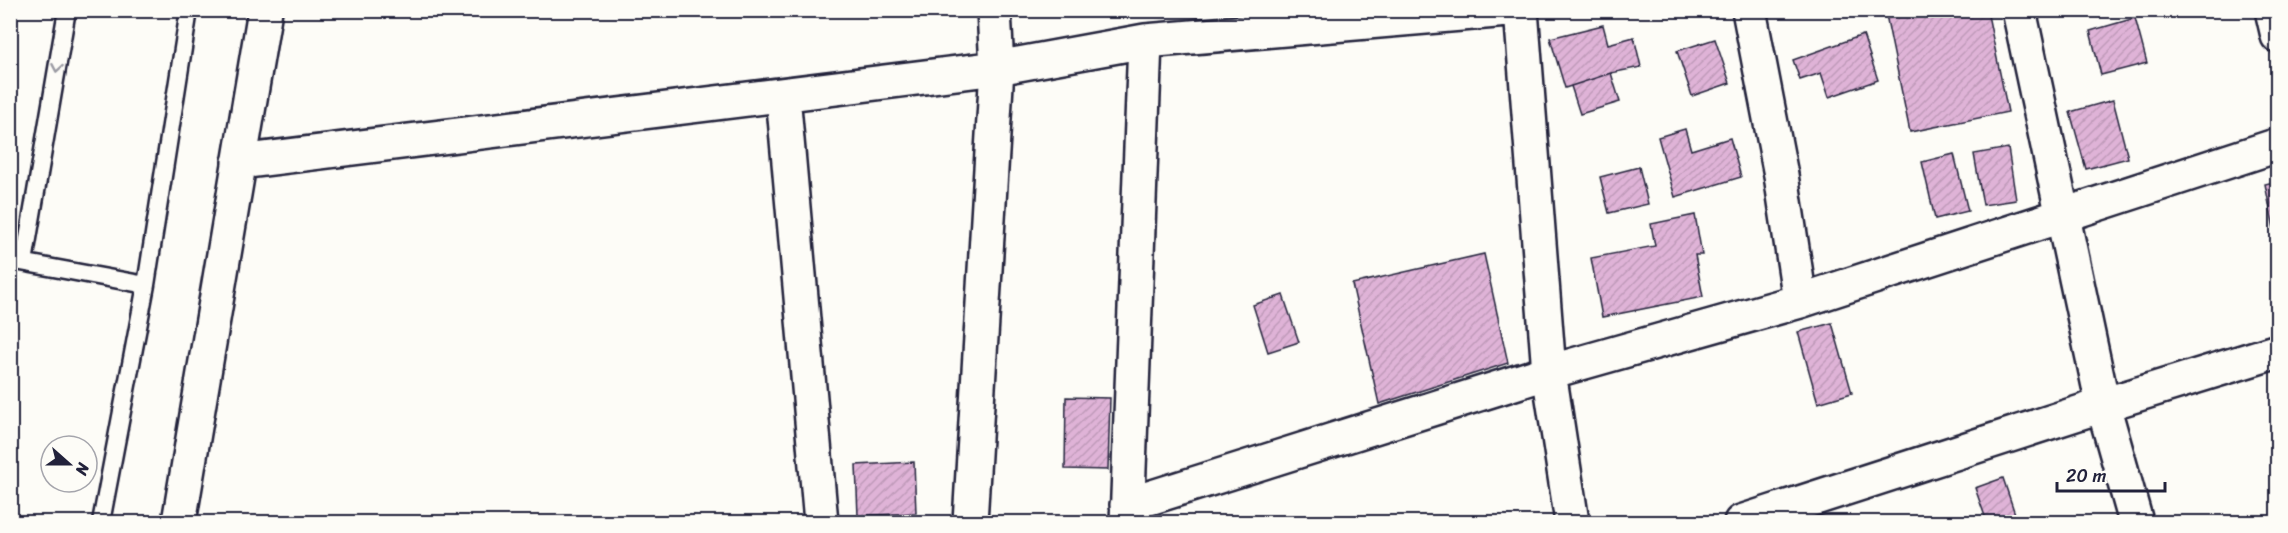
<svg xmlns="http://www.w3.org/2000/svg" width="2288" height="533" font-family="Sriracha,sans-serif">
	<defs>
		<pattern id="building-hatch" width="6" height="6" patternUnits="userSpaceOnUse" patternTransform="scale(1.5)"><rect width="6" height="6" fill="#dfb3d7"/><path d="M-1 1l2-2M0 6l6-6M5 7l2-2" fill="none" stroke="#bf9ab9"/></pattern>
	</defs>
	<rect width="100%" height="100%" fill="#fdfcf7"/>
	<filter id="ink" filterUnits="userSpaceOnUse"><feTurbulence type="fractalNoise" baseFrequency=".0167" numOctaves="2"/><feDisplacementMap in="SourceGraphic" scale="12" xChannelSelector="R" yChannelSelector="G"/><feConvolveMatrix kernelMatrix="1 2 1 2 8 2 1 2 1" color-interpolation-filters="sRGB"/></filter>
	<g filter="url(#ink)">
		<path fill="url(#building-hatch)" stroke="#22223b" stroke-width="1.5" d="M1885,10H1987L2008,112L1910,132Z
			M2135,18L2147,63L2101,75L2090,31Z
			M1603,25L1608,44L1634,37L1641,67L1611,73L1565,88L1550,38Z
			M1863,35L1878,80L1829,97L1821,73L1800,80L1793,60Z
			M1715,39L1730,83L1692,96L1677,51Z
			M1611,73L1620,102L1580,114L1571,86Z
			M2113,100L2128,158L2086,169L2070,112Z
			M1685,129L1691,150L1730,138L1741,177L1675,197L1658,137Z
			M2008,148L2016,200L1983,205L1974,154Z
			M1954,154L1968,211L1935,219L1922,162Z
			M1639,167L1648,204L1609,213L1600,177Z
			M2278,181V244H2277L2265,184Z
			M1695,215L1702,255H1695L1703,297L1602,317L1591,258L1655,246L1651,224Z
			M1484,254L1508,363L1379,404L1352,284Z
			M1283,295L1299,342L1268,352L1253,305Z
			M1832,323L1852,393L1818,403L1798,332Z
			M1066,397L1110,398L1108,470L1065,469Z
			M914,462L916,513L858,516L856,465Z
			M2003,478L2017,520L2011,522H1987L1975,488Z"/>
		<g fill="none" stroke-linecap="round" stroke-linejoin="round">
			<defs>
				<path id="service" d="M10,260L146,285
					M24,262L67,10
					M101,522L146,285L189,10"/>
				<path id="minor" d="M1521,10L1549,372L1572,522
					M1749,10L1781,175L1800,301
					M2019,10L2103,405L2136,522
					M2272,10L2278,36
					M783,95L821,522
					M239,162L997,68L1145,41L1508,10
					M1127,505L1549,372L1800,301L2278,145
					M179,522L265,10
					M970,522L997,68L994,10
					M1127,522L1145,41
					M1741,522L2103,405L2278,351"/>
			</defs>
			<use href="#service" stroke="#22223b" stroke-width="21"/>
			<use href="#minor" stroke="#22223b" stroke-width="38"/>
			<use href="#service" stroke="#fdfcf7" stroke-width="16"/>
			<use href="#minor" stroke="#fdfcf7" stroke-width="33"/>
		</g>
		<defs><path id="oneway-chevron" d="M-2-3.5L2.5 0L-2 3.5" fill="none" stroke-width="1.6" stroke-linecap="round" stroke-linejoin="round" transform="scale(1.5)"/></defs>
		<use stroke="#9a9aa2" href="#oneway-chevron" transform="translate(57 68) rotate(100)"/>
	</g>
	<rect width="2288" height="533" fill="none" stroke="#fdfcf7" stroke-width="36"/>
	<rect x="18" y="18" width="2252" height="497" fill="none" stroke="#22223b" stroke-width="2" filter="url(#ink)"/>
	<g transform="translate(69 464) rotate(111)"><circle r="28" fill="#fdfcf7" stroke="#a5a5ac" stroke-width="1.5"/>
	<path d="M0-4.5L10 22L0 15L-10 22Z" fill="#22223b"/>
	<text y="-9" font-size="16" font-weight="bold" text-anchor="middle" fill="#22223b">N</text>
	</g>
	<path d="M2057 482v9h108v-9" fill="none" stroke="#22223b" stroke-width="3"/>
	<text x="2066" y="482" font-size="18" fill="#22223b" stroke="#fdfcf7" stroke-width="4.5" paint-order="stroke">20 m</text>
</svg>
